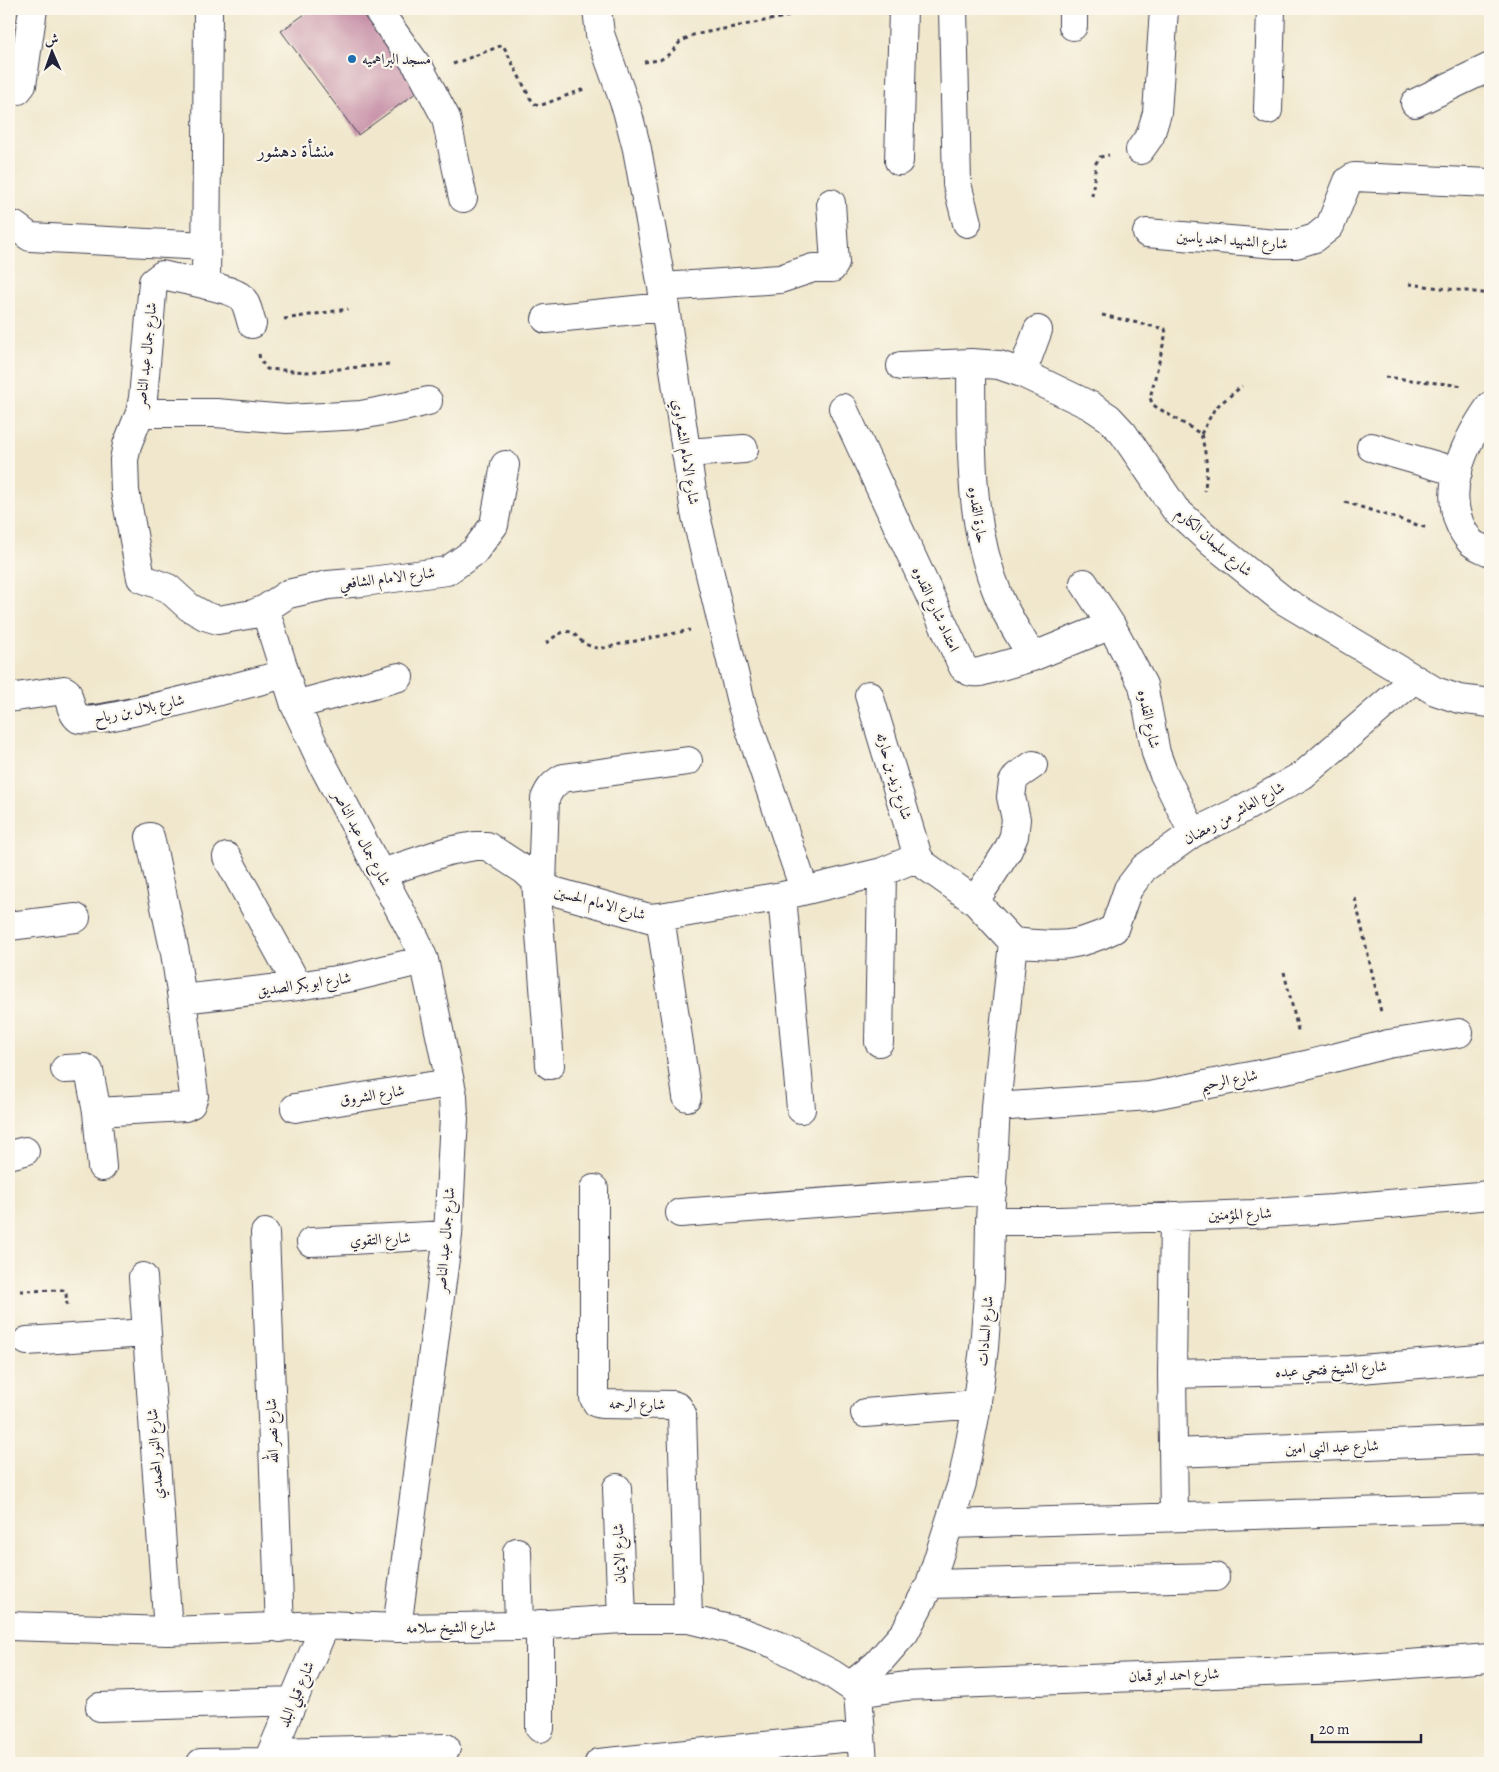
<svg xmlns="http://www.w3.org/2000/svg" width="1499" height="1772" font-family="Alegreya,Amiri,serif">
	<rect width="100%" height="100%" fill="#fbf7ec"/>
	<filter id="ink" filterUnits="userSpaceOnUse"><feTurbulence type="fractalNoise" baseFrequency=".02" numOctaves="2"/><feDisplacementMap in="SourceGraphic" scale="10" xChannelSelector="R" yChannelSelector="G"/><feConvolveMatrix kernelMatrix="1 2 1 2 8 2 1 2 1" color-interpolation-filters="sRGB"/></filter>
	<filter id="wash" filterUnits="userSpaceOnUse"><feTurbulence type="fractalNoise" baseFrequency=".0096" numOctaves="4" result="noise"/><feDisplacementMap in="SourceGraphic" scale="20" xChannelSelector="R" yChannelSelector="G"/><feGaussianBlur stdDeviation="1.12" result="paint"/><feColorMatrix in="noise" values="0 0 0 0 0 0 0 0 0 0 0 0 0 0 0 0 0 1.4 0 .05"/><feComposite in="paint" operator="in"/></filter>
	<g filter="url(#wash)">
		<rect width="100%" height="100%" fill="#f0e7cc"/>
		<g id="blocks">
			<path fill="#c893a9" d="M312,9H366L424,87L358,135L281,31Z"/>
		</g>
	</g>
	<g filter="url(#ink)">
		<use href="#blocks" fill-opacity="0" stroke="#414051" stroke-width="1"/>
		<g fill="none" stroke-linecap="round" stroke-linejoin="round">
			<defs>
				<path id="minor" d="M377,9L421,71L446,118L463,198
					M597,9L600,34L627,110L637,149L662,287L695,512L742,706L804,889
					M953,9L957,184L967,223
					M1073,9V26
					M9,89L18,90L22,85L33,9
					M1415,103L1490,67
					M1268,110L1271,9
					M1140,150L1150,136L1157,113L1164,9
					M899,161L903,9
					M9,224L15,226L30,237L206,246
					M1147,233L1277,244H1296L1315,238L1330,226L1348,181L1354,177L1490,183
					M206,285L208,9
					M662,287L780,279L813,268H832L835,263L831,203
					M546,319L664,307
					M252,324C249,316 248,305 242,298C232,288 178,279 162,275L153,282L143,398L140,413L127,445L124,460L125,491L141,578L168,588L189,607L205,616L218,620L253,614L265,609L295,705L324,767L416,940L424,960L453,1096L454,1117L448,1235L397,1628
					M971,363C972,444 967,519 999,597C1007,617 1021,637 1032,657
					M901,366L971,363L999,365L1022,373L1091,406L1109,418L1123,433L1175,509L1211,542L1283,600L1435,691L1459,699L1490,703
					M1022,373L1038,330
					M1490,406C1464,443 1436,499 1470,541C1474,546 1484,549 1490,552
					M843,408L963,667C969,672 972,673 980,672L1032,657L1111,625
					M140,413H216L287,419L361,415L408,406L428,401
					M1371,447L1458,472
					M686,453L744,449
					M1084,583L1111,625L1143,685L1156,753L1163,772L1193,833
					M265,609L288,594L328,585L363,582L447,571L474,552L494,525L505,465
					M869,695L918,857L923,864L975,901L1013,942C1057,946 1073,949 1114,929L1128,889L1144,868L1193,833L1237,812L1303,775L1414,679
					M9,698L64,690L67,692C69,699 72,715 79,719C95,726 257,681 285,674
					M295,705L399,677
					M227,857L298,986
					M382,873L448,851L475,846H487L524,870L536,881L553,891L649,918L660,917L782,896L882,872L918,857
					M536,881L550,1065
					M542,885L545,799C549,789 553,784 563,778L688,761
					M782,896L801,1109
					M975,901L1008,850L1014,836L1016,819L1011,797L1013,782L1017,776L1033,765
					M660,917L687,1097
					M9,926L76,918
					M182,999L298,986L354,977L424,960
					M879,1042L882,872
					M65,1069L85,1068L89,1071L97,1112L102,1167
					M996,1107L1149,1096L1306,1065L1388,1044L1459,1033
					M295,1108L449,1083
					M97,1112L185,1107L191,1104L194,1096L182,999L175,953L150,837
					M9,1155L25,1151
					M594,1189V1398L597,1403L601,1404L673,1405L678,1407L682,1414L688,1619
					M680,1213L993,1190
					M1174,1216L1172,1374L1174,1517
					M990,1221H1060L1253,1214L1333,1209L1490,1195
					M265,1233L280,1628
					M311,1242L448,1235
					M143,1277L168,1631
					M27,1341L146,1333
					M1172,1374L1349,1370L1490,1358
					M865,1413L977,1404
					M1174,1453L1490,1440
					M617,1488L622,1619
					M950,1524L1490,1508
					M517,1552L519,1626
					M930,1584L1215,1577
					M9,1626L168,1631L325,1625L397,1628L519,1626L622,1619H688L742,1632L777,1645L832,1674L850,1686L858,1693L863,1763
					M850,1686L877,1664L905,1632L930,1584L962,1483L975,1416L984,1348L989,1280L990,1221L996,1107L1013,942
					M858,1693L905,1686L1340,1669L1490,1658
					M100,1707L293,1701
					M540,1728V1624
					M272,1752L446,1748
					M201,1763L268,1762
					M267,1763L325,1625
					M599,1763L861,1736"/>
			</defs>
			<use href="#minor" stroke="#414051" stroke-width="30"/>
			<path stroke="#414051" stroke-width="3" stroke-dasharray="4 4" stroke-linecap="butt" d="M644,62L660,60L671,53L680,42L693,35L790,16L796,9
				M453,64L503,45L530,98L535,104L542,105L584,89
				M1092,196L1096,163L1100,157L1109,155
				M1409,284L1490,294
				M1102,315L1165,329L1166,333L1150,398L1153,405L1201,434C1206,454 1209,471 1204,491
				M284,319L348,309
				M259,354L260,360L267,369L308,372L390,364
				M1385,377L1464,386
				M1201,434L1215,408L1242,386
				M1345,502L1427,528
				M546,643C580,616 569,644 598,648C605,649 614,645 621,644C644,639 667,635 690,630
				M1355,898L1381,1012
				M1284,972L1299,1034
				M20,1291L63,1290L66,1294L67,1305"/>
			<use href="#minor" stroke="#fff" stroke-width="28"/>
		</g>
	</g>
	<circle fill="#1f6fb2" stroke="#fbf7ec" stroke-width="2" cx="352" cy="59" r="5"/>
	<g text-anchor="middle" dominant-baseline="central" stroke-width="4.5" stroke-linejoin="round" paint-order="stroke">
		<g font-size="15" fill="#22223b" stroke="#fbf7ec" text-anchor="start">
			<text x="362" y="59">مسجد البراهميه</text>
		</g>
		<g font-size="15" fill="#22223b" stroke="#fbf7ec">
			<text transform="translate(1232 240) rotate(4)">شارع الشهيد احمد ياسين</text>
			<text transform="translate(146 355) rotate(-84)">شارع جمال عبد الناصر</text>
			<text transform="translate(686 452) rotate(81)">شارع الامام الشعراوي</text>
			<text transform="translate(978 515) rotate(81)">حارة القدوه</text>
			<text transform="translate(1214 542) rotate(41)">شارع سليمان الكارم</text>
			<text transform="translate(387 578) rotate(-7)">شارع الامام الشافعي</text>
			<text transform="translate(936 609) rotate(65)">امتداد شارع القدوه</text>
			<text transform="translate(139 709) rotate(-12)">شارع بلال بن رباح</text>
			<text transform="translate(1149 719) rotate(78)">شارع القدوه</text>
			<text transform="translate(894 776) rotate(73)">شارع زيد بن حارثه</text>
			<text transform="translate(1234 813) rotate(-29)">شارع العاشر من رمضان</text>
			<text transform="translate(362 838) rotate(62)">شارع جمال عبد الناصر</text>
			<text transform="translate(600 903) rotate(15)">شارع الامام الحسين</text>
			<text transform="translate(304 984) rotate(-8)">شارع ابو بكر الصديق</text>
			<text transform="translate(1229 1080) rotate(-11)">شارع الرحيم</text>
			<text transform="translate(372 1095) rotate(-9)">شارع الشروق</text>
			<text transform="translate(1240 1214) rotate(-2)">شارع المؤمنين</text>
			<text transform="translate(380 1239) rotate(-3)">شارع التقوي</text>
			<text transform="translate(445 1240) rotate(-85)">شارع جمال عبد الناصر</text>
			<text transform="translate(985 1331) rotate(-85)">شارع السادات</text>
			<text transform="translate(1331 1369) rotate(-3)">شارع الشيخ فتحي عبده</text>
			<text transform="translate(637 1404) rotate(1)">شارع الرحمه</text>
			<text transform="translate(272 1431) rotate(-92)">شارع نصر الله</text>
			<text transform="translate(1332 1447) rotate(-2)">شارع عبد النبى امين</text>
			<text transform="translate(155 1454) rotate(-94)">شارع النور المحمدي</text>
			<text transform="translate(619 1554) rotate(-92)">شارع الايمان</text>
			<text transform="translate(451 1627) rotate(-1)">شارع الشيخ سلامه</text>
			<text transform="translate(1174 1675) rotate(-2)">شارع احمد ابو قمعان</text>
			<text transform="translate(296 1694) rotate(-67)">شارع قبلي البلد</text>
		</g>
		<g font-size="18" fill="#22223b" stroke="#fbf7ec">
			<text x="296" y="151">منشأة دهشور</text>
		</g>
	</g>
	<rect width="1499" height="1772" fill="none" stroke="#fbf7ec" stroke-width="30"/>
	<g transform="translate(52 52) rotate(358)" stroke="#fbf7ec" stroke-width="4" paint-order="stroke">
	<path d="M0-4L9 19L0 12L-9 19Z" fill="#22223b"/>
	<text y="-8" font-size="14" font-weight="bold" text-anchor="middle" fill="#22223b">ش</text>
	</g>
	<path d="M1312 1734v8h109v-8" fill="none" stroke="#22223b" stroke-width="2.5"/>
	<text x="1319" y="1734" font-size="15" fill="#22223b" stroke="#fbf7ec" stroke-width="4" paint-order="stroke">20 m</text>
</svg>
